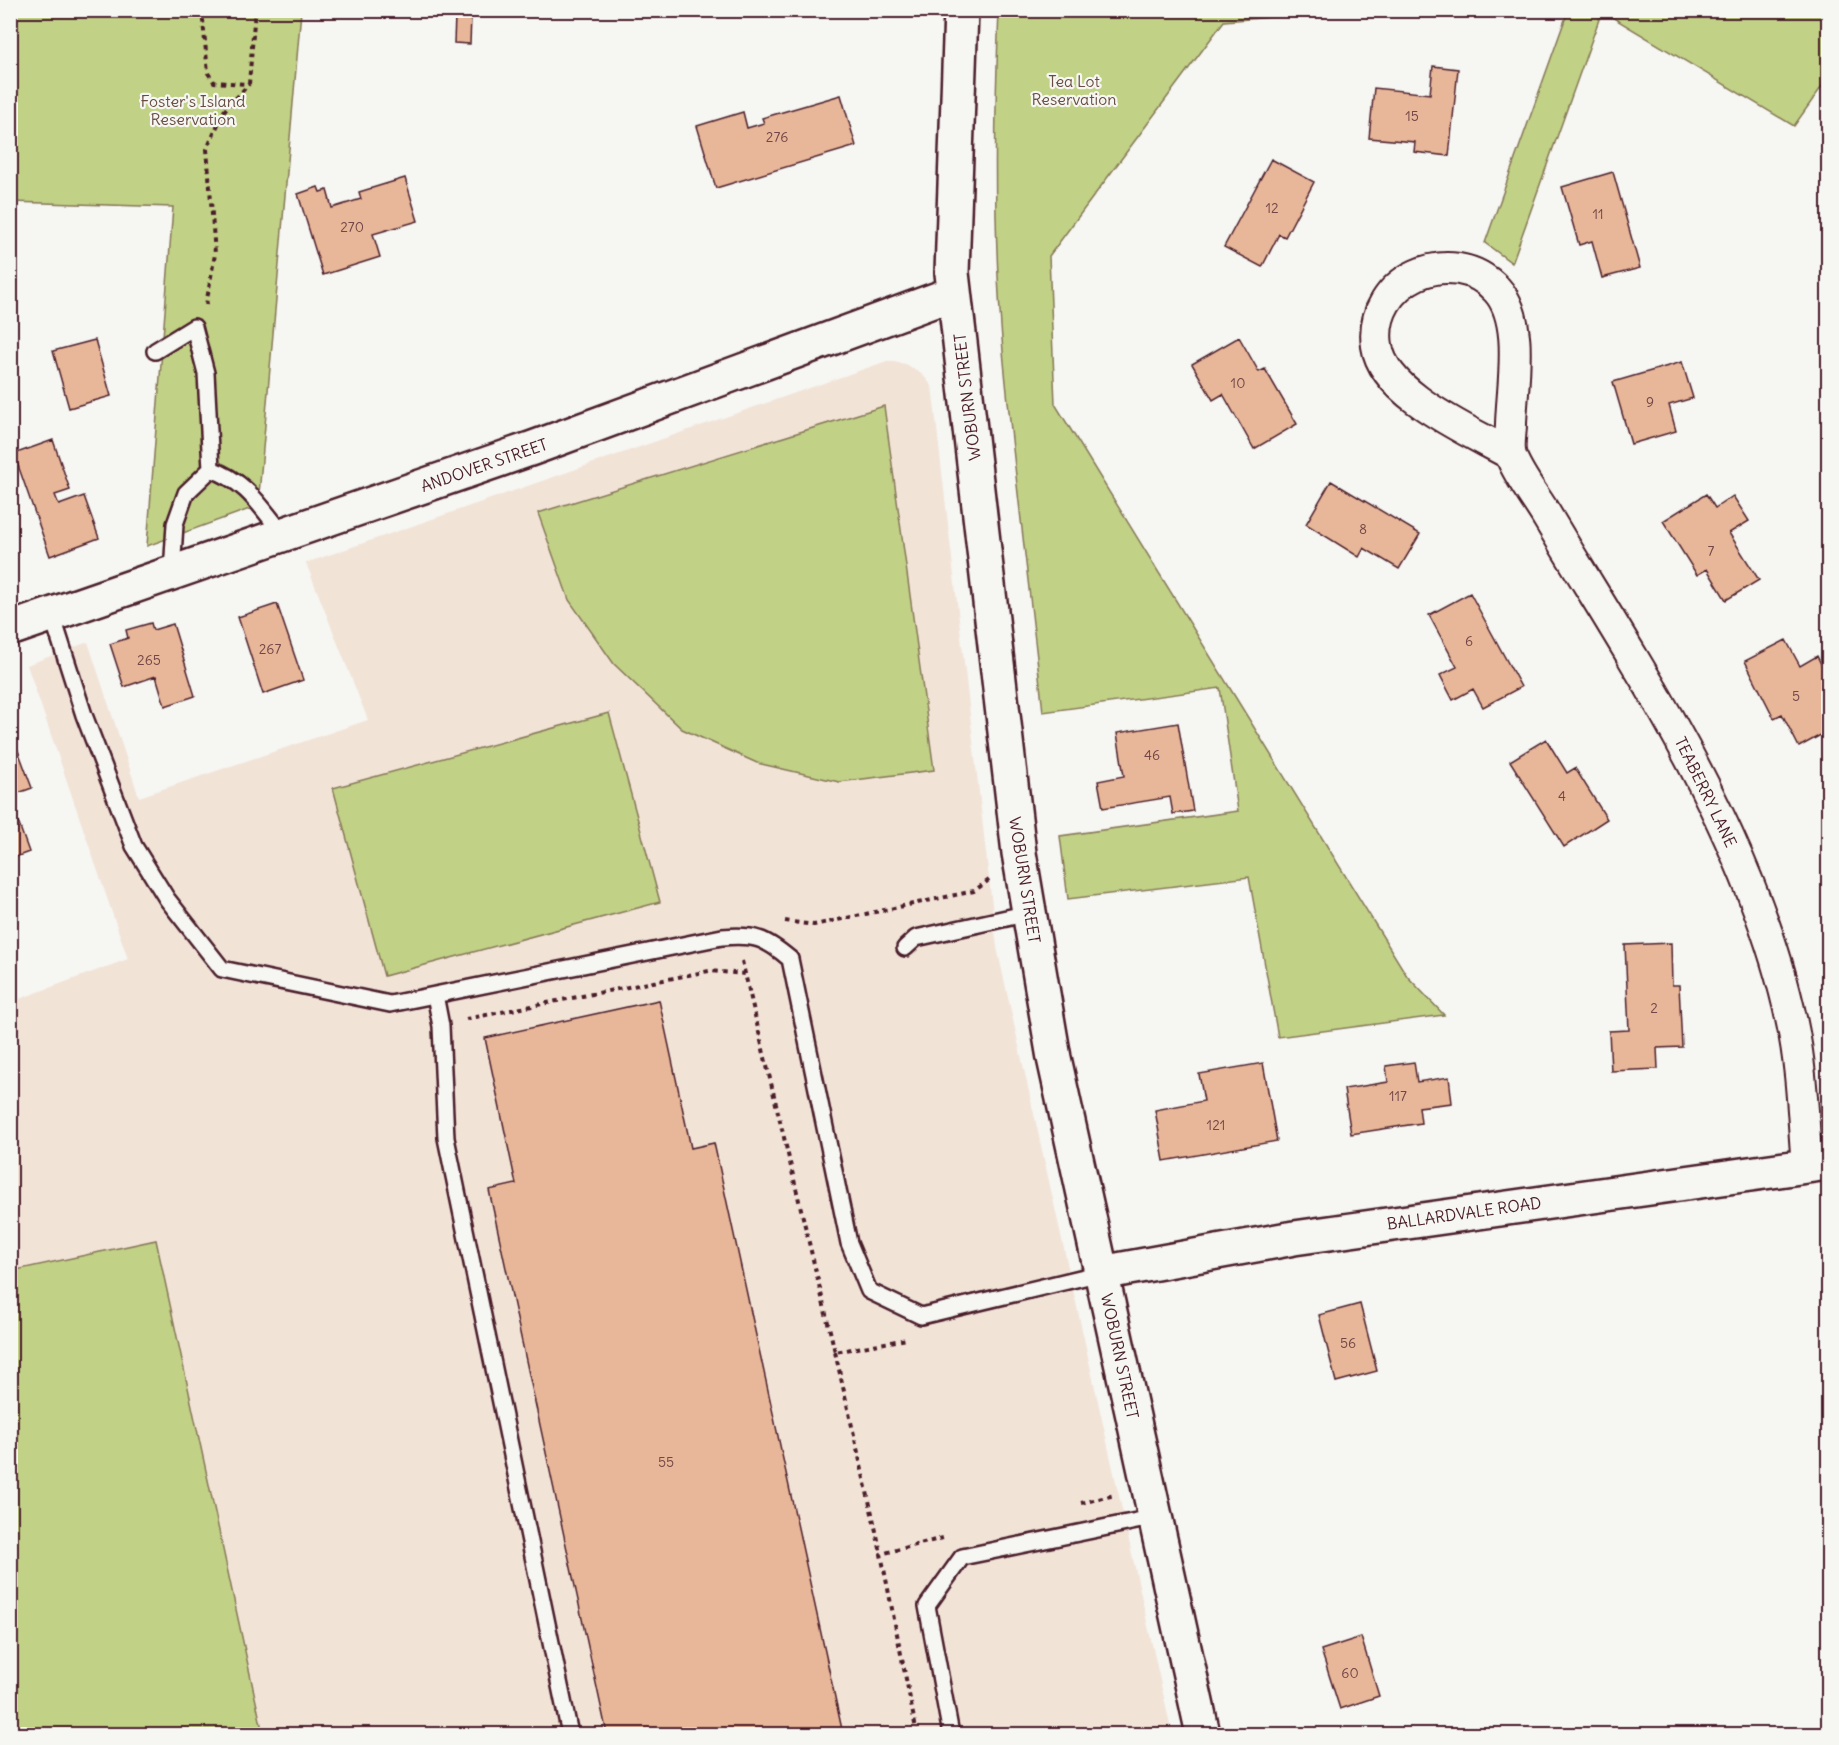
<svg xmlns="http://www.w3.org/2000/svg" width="1839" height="1745" font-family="Delius,sans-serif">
	<rect width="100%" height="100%" fill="#f6f6f2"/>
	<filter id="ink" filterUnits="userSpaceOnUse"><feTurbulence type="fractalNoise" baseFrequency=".0167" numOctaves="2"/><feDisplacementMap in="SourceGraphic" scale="12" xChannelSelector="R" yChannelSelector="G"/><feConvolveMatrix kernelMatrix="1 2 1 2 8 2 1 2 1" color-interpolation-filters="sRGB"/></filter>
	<g filter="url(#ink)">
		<path fill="#f2e3d7" d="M887,361L906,364L922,374L932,386L997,948L1172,1734H11V1002L128,959L27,665L88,642L139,797L368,720L306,563Z"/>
		<path fill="#c1d186" stroke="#867858" stroke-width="1.5" d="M11,11H301L258,506L147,546L173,207L11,202Z
			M999,11H1346L1224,21L1049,256L1055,404L1407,976L1444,1015L1278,1037L1249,877L1068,899L1060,836L1238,811L1220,688L1043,712C1030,591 1014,471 1003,351C993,238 994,124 999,11Z
			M1568,11H1828V78L1794,126L1602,11L1512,263L1485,243Z
			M884,406L934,770L839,782L757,763L682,729L614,664L569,600L538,513Z
			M609,713L660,902L384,976L333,788Z
			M156,1240L263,1734H11V1271Z"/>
		<path fill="#e8b799" stroke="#4a1f2b" stroke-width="1.5" d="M455,16L471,17L470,44L454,43Z
			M1433,66L1458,69L1449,156L1414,152L1415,142L1369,138L1374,88L1430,94Z
			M841,95L856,146L716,188L697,126L743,112L747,128L764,123L762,118Z
			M1271,159L1314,182L1285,237L1279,234L1262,267L1224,247Z
			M1613,172L1640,268L1602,278L1592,241L1579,245L1562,187Z
			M405,178L418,221L373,234L380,257L323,275L298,194L318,187L320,192L327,190L332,208L361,199L359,192Z
			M1239,337L1259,372L1265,369L1297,424L1254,449L1223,394L1213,400L1192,364Z
			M95,340L111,396L69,408L53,351Z
			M1682,362L1693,398L1669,405L1676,431L1631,444L1613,382Z
			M53,440L70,490L55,495L59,505L84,496L99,538L50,556L14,454Z
			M1331,481L1420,534L1399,569L1364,548L1359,557L1306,524Z
			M1706,494L1715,508L1733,496L1749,521L1729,533L1759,580L1726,600L1707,569L1697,575L1663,521Z
			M1470,593L1521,687L1483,707L1473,689L1453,700L1440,675L1457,667L1429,615Z
			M277,604L303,680L263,694L238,617Z
			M151,623L153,630L173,624L195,696L165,706L156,676L124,687L110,644L128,638L126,630Z
			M1786,640L1800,666L1817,656L1828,678V731L1799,747L1782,714L1774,718L1745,661Z
			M1178,723L1193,811L1173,814L1170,797L1103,808L1098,781L1124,776L1117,733Z
			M10,729L32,788L10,796Z
			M1546,739L1567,773L1575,768L1607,819L1564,847L1510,761Z
			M17,819L29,852L10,859V822Z
			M1671,943L1672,985H1679L1682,1047L1657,1048L1658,1069L1611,1071L1609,1031L1629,1030L1625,945Z
			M659,1000L691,1148L714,1143L843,1734H607L489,1190L516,1184L485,1038Z
			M1414,1062L1417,1082L1449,1077L1452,1103L1419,1107L1421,1123L1351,1134L1344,1089L1388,1082L1386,1066Z
			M1263,1063L1277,1141L1164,1161L1155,1110L1204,1101L1199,1074Z
			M1360,1304L1377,1371L1336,1382L1319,1315Z
			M1361,1637L1379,1696L1340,1709L1321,1650Z"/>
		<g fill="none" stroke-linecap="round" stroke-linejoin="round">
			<defs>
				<path id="service" d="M155,351L194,327L206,373L211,469
					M172,573L175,524L186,493L211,469C247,482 260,506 283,534
					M52,615L84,715L134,846L167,899L222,969L390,1004L722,937C755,934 765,938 790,959L849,1243L869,1291L921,1316L1101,1273
					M905,948L916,938L1029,913
					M435,995L441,1026L446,1138L570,1734
					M951,1734L927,1606L962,1557L1156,1517"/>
				<path id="minor" d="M1510,454C1470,431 1384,395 1377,346C1367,280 1452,241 1497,290C1525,321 1512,384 1511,424C1511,433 1508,447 1511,456C1519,477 1537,499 1548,518C1576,565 1605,611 1633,658C1699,767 1766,897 1792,1023C1802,1069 1803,1119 1807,1166"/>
				<path id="tertiary" d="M961,10L952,273L1019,853L1054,1058L1203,1734
					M10,629L533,448L954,293
					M1101,1273L1294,1238L1828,1163"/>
			</defs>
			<use href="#service" stroke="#4a1f2b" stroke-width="20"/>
			<use href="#minor" stroke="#4a1f2b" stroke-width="34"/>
			<use href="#tertiary" stroke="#4a1f2b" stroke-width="38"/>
			<path stroke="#4a1f2b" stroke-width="4" stroke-dasharray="4.5 4.5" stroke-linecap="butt" d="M202,10L208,73L214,82L249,84
				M249,84L255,10
				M206,305L215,254L207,149L224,111L249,84
				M785,921L814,925L974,891L989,880
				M742,961L835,1352L907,1339
				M466,1019L709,971L746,974
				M835,1352L881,1553
				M1081,1503L1115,1495
				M917,1734L881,1554L943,1538"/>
			<use href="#service" stroke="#f6f6f2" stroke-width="15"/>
			<use href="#minor" stroke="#f6f6f2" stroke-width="30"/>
			<use href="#tertiary" stroke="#f6f6f2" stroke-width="33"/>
		</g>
	</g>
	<g text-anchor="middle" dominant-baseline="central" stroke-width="4.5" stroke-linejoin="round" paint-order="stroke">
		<g font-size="14" fill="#724546">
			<text x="1412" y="116">15</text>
			<text x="777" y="137">276</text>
			<text x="1272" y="208">12</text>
			<text x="1598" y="214">11</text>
			<text x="352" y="227">270</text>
			<text x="1238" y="383">10</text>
			<text x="1650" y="402">9</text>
			<text x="1363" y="529">8</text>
			<text x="1711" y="551">7</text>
			<text x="1469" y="641">6</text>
			<text x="270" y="649">267</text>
			<text x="149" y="660">265</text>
			<text x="1796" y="696">5</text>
			<text x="1152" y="755">46</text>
			<text x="1562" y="796">4</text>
			<text x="1654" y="1008">2</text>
			<text x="1398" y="1096">117</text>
			<text x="1216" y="1125">121</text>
			<text x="1348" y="1343">56</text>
			<text x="666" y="1462">55</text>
			<text x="1350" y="1673">60</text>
		</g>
		<g font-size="16" fill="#684c42" stroke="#f6f6f2">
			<text x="1074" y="81">Tea Lot<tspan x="1074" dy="18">Reservation</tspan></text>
			<text x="193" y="101">Foster's Island<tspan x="193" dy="18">Reservation</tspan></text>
		</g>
		<g font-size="16" fill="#4a1f2b" stroke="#f6f6f2">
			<text transform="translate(967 397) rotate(-97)">WOBURN STREET</text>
			<text transform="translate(484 465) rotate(-19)">ANDOVER STREET</text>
			<text transform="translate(1706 792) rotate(64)">TEABERRY LANE</text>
			<text transform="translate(1025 880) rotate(81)">WOBURN STREET</text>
			<text transform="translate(1464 1213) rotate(-8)">BALLARDVALE ROAD</text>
			<text transform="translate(1120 1356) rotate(78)">WOBURN STREET</text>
		</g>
	</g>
	<rect width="1839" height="1745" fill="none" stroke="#f6f6f2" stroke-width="36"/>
	<rect x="18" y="18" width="1803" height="1709" fill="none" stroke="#4a1f2b" stroke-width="2" filter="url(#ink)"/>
</svg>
